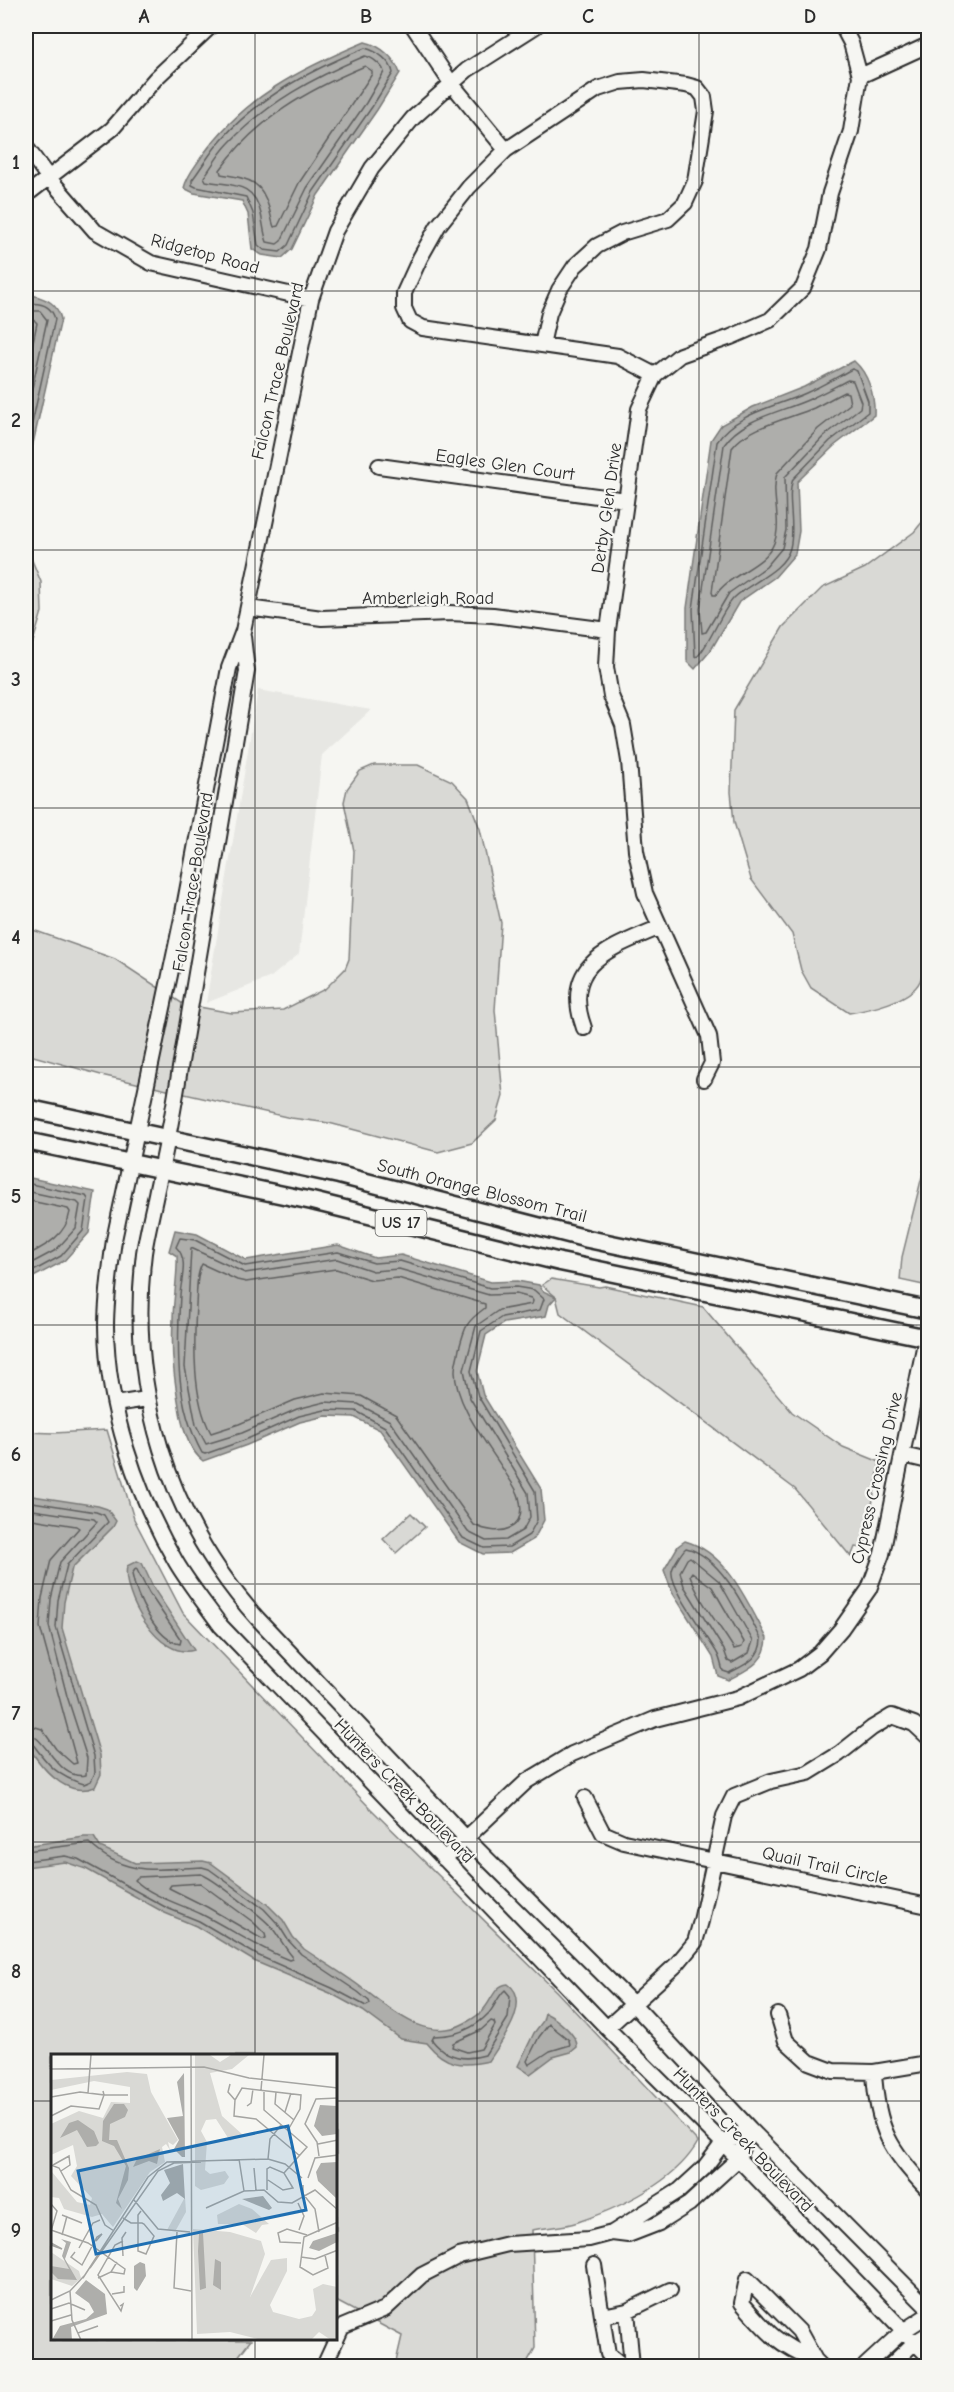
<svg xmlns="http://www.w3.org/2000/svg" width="954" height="2392" font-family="'Comic Neue',sans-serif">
	<rect width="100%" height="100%" fill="#f6f6f2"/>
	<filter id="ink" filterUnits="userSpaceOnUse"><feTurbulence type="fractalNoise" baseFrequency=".0167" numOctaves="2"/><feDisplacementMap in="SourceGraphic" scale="12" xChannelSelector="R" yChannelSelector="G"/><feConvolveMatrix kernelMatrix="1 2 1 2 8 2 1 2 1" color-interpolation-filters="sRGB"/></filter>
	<g filter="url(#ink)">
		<path fill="#e7e7e3" d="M258,690L371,710L322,755L299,954L271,977L206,1003Z"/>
		<path fill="#d9d9d5" stroke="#828280" stroke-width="1.5" d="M928,515V926C926,940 925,969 920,981C911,1001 868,1010 849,1013L811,988L801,970L792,934L751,879L734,822L731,792L734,710L783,627L822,588L865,568L914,532Z
			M26,546L41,582L42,612L26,665Z
			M374,765H418L452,781L468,798L480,829L501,923L495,1010L503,1096L496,1120L472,1143L438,1152L329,1123L291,1118L101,1075L26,1054V929L36,931L115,959L183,1004L232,1013L283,1010L325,989L345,969L349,959L354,851L344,802L347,789L360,771Z
			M928,1152V1286L900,1280L902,1257Z
			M551,1279L599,1287L605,1286L703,1307L792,1412L843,1447L880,1462L864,1548L855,1547L851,1557L795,1489L560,1313L556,1297L542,1285Z
			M107,1430L134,1519L183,1613L371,1809L557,1992L698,2142C675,2183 621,2207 578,2222C564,2227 547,2227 532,2230L535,2348L525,2366H395L402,2336L336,2301V2056H52V2340H251L231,2366H26V1432L54,1433Z
			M411,1513L425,1527L396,1553L383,1539Z"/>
		<path fill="#aeaeab" stroke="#7a7a78" stroke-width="1.5" d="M365,42C381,46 394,57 400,73L377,110L318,195L292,249L282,258L262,255L252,249L248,214L242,201L194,193L184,188C187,175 195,167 202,156C244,97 300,69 365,42Z
			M32,295C47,299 57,303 61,319L30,457L26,459V299Z
			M854,361C869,374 875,397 874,415L834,446L797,482L799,531L795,554L775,577L739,602L711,650L695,669L687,661V608L711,440L721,425L753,407L804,387Z
			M26,1177L95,1192L89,1233L64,1261L26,1281Z
			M175,1230L197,1234L246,1260L338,1245L375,1258L401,1255L491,1282L517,1281L539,1285L543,1291L556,1297L549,1305L546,1316L504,1323L486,1335L477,1371L483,1395L541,1489L544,1520L534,1539L510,1553L483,1554L459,1542L380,1430L354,1417L326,1416L300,1422L247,1445L203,1461C189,1450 183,1429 180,1412C174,1378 171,1355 173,1320C173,1299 178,1277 177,1256L169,1251Z
			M26,1495L98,1506L107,1509L116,1521L113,1527L72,1568L64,1602L62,1628L100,1755L101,1774L95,1787C65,1799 40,1766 26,1743Z
			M685,1541C728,1553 747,1602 767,1638C766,1663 748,1669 728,1680L718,1676L713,1657L672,1592L664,1570L678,1546Z
			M137,1561L142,1563L154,1589L194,1650C159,1661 121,1594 127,1566Z
			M84,1837H94L100,1847L135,1863L203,1861L211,1863L267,1904L283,1920L293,1937L304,1949C323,1962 344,1974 362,1988C391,2009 427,2044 465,2023C472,2019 478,2016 483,2010C492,2001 494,1985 508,1984C533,2002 501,2042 489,2061C463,2067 445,2066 427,2043L401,2039L363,2011L330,1993L254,1961L196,1926L165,1913L86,1869L65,1862L26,1867V1846Z
			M545,2013C556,2018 578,2035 577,2047L571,2052L553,2057L530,2074L518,2066L534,2033L543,2021Z"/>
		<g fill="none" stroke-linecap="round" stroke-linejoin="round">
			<path stroke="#5f5f5e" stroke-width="1.5" d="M365,48C377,51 391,61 393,73L372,107L313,192L288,245L280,252L264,250L258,245L253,213L246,197L196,187L192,185V180C202,167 211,151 222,139C260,96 313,69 365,48Z
				M365,56C372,57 383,66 384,72L366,103L307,188L281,241L277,244L267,242C264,234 263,223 261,214C254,182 233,186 206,181L204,177C212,166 219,153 229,143C268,102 313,78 365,56Z
				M365,66L372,71V74L299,183L278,226L274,227C272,222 271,215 269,208C261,179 248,179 221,174L220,170C256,119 308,90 365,66Z
				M26,304C39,302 51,304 55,319L26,451
				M26,311H40L47,320L26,416
				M26,320H34L37,323L26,375
				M852,369L857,371L868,401V412L830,441L793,479C786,499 796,525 790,548C784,571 751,582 735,597C722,609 712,640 698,656L695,657L693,609L717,442C736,413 775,407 806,393C822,386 837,377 852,369Z
				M848,380L853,381L861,402L860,408L824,436L785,477L786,530L782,548L766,567L729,593L706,632L702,633L700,609L724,445C742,418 782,412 810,399C823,393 836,386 848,380Z
				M844,392L848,393L850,404L818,429L777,473C770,495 783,521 774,543C765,567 730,573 716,595H713L712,592L732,448C747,427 791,418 814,408C824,403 834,397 844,392Z
				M26,1183L86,1196L88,1199L83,1231L61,1256L26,1275
				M26,1191L77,1202L80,1205L76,1228L56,1250L26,1266
				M26,1200L68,1209L70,1212C66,1236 45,1246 26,1256
				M180,1238L195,1240L245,1266L338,1252L374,1263L400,1261L490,1288L516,1287L534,1290L544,1299L540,1310L502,1317L481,1331L471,1371L478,1396L535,1491L537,1520L529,1535L509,1547L484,1548L463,1538L385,1427L356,1411L325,1410L299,1416L245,1440L205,1454L202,1453C175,1404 177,1349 180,1295C181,1279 189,1259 176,1247Z
				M191,1248L245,1273L337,1259L373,1271L399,1269L489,1295L516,1294L531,1298L533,1301L532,1304L499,1310L476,1326L464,1370L470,1398L528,1493L530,1517L523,1530L506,1540L486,1541L468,1532L390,1421L358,1404L325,1402L297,1409L242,1433L206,1444L196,1425L185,1367Z
				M202,1264L237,1280L246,1282L336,1269L372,1280L398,1278L485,1304V1308C466,1322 465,1326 459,1349C458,1356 455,1364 455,1371C455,1404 486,1442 503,1469C508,1478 517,1488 519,1497C528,1531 499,1537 474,1525L396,1415L361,1396L324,1393L295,1400L239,1424L211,1433C192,1399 194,1343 196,1305C197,1292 196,1275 202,1264Z
				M26,1501L96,1512L104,1515L108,1522L67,1565L58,1600L56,1627L94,1756L95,1773L91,1781L84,1784C58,1777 48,1765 32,1743L26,1741
				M26,1509L94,1519L97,1522L60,1562L51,1599L49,1626L67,1696L87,1758L86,1775C57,1781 46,1735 26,1733
				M26,1518L76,1526L79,1528L51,1560L42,1598L40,1627L77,1763L73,1764L56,1749L42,1729L26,1724
				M686,1548C721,1556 746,1610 761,1639C761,1659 744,1665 729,1673L723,1671C721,1665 720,1658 717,1653C709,1638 669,1587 672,1571C672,1567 683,1550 686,1548Z
				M690,1557L719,1581L753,1641L749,1653L732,1663L728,1661L724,1650L684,1586L680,1572L687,1559Z
				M136,1568L149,1593L181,1640L180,1644C156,1640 136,1596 132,1574Z
				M692,1572L712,1587L744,1642L742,1647L734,1649C720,1625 699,1602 690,1575Z
				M26,1851L89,1843C124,1877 157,1869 202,1867L209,1869L264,1909L278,1924L288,1940L301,1954L358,1992L369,2001L370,2004L366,2006L332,1988L257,1955L199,1921L167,1908L78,1859L65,1856L26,1861
				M201,1874C211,1877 266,1919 273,1929C280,1938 284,1947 292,1956V1959L289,1960C258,1948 231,1929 201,1914C182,1905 149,1895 135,1880L138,1877Z
				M200,1883L253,1922L265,1934L266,1938L262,1939L207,1907L169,1888L171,1885Z
				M505,1990L510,1996L508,2018L485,2055C465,2061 446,2058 432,2040L434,2036C454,2036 474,2029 489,2013C495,2006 498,1996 505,1990Z
				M491,2021L494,2022L495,2025L481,2049L467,2052L452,2047L453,2043L481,2030Z
				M549,2024L569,2040L570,2045L550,2051L529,2065L527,2061L539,2037Z"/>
			<defs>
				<path id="minor" d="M413,26L451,83L506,150
					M536,26L467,70L413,118L372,168L335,231L311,299L243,631L229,668L182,918L114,1240C110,1269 106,1298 106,1327C107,1408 136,1493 176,1562C189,1584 206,1605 221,1626L607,2028L723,2143L928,2356
					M860,76L928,45
					M26,147L48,177L95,231L151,263L311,299
					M26,195L112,129L156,78L211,26
					M542,345L549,313L559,290L575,266L597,246L622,233L668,219L685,203L695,181L706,111L704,97L697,88L686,85L644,80L620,82L598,89L506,150L469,187L438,226L420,258L404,293V308L410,321L423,328L618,356L655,375
					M379,466L626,500
					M248,608L322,618L449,613L493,615L608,630
					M243,636L247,671C225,803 202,935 180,1068C174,1109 166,1149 157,1189C153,1210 147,1232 144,1253C128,1388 167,1518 258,1619L465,1837L633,2004L750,2129L928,2308
					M584,1028C560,962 612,948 660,927
					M704,1079L712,1063L709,1036L645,893L636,851L629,761L623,725L611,696L606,667L608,630L639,409L655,375L680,355L731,337L770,320L803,288L819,249L830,193L851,131L860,76L851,43L842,26
					M115,1404L147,1399
					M903,1455L928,1461
					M585,1798L603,1833L624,1842L928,1906
					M444,1859L527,1781L572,1754L655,1719L738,1698L799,1669L820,1653L841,1629L869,1589L882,1554L928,1328
					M778,2015L786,2041L809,2062L833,2071L874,2072L928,2063
					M607,2028L676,1965L695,1942L701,1921L724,1816L734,1796L771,1781L808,1773L839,1754L872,1728L892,1716L914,1724L928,1737
					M874,2072C877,2129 890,2150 928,2190
					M612,2233L628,2235L659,2223L689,2204L737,2160L750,2129
					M594,2265L608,2354L623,2366
					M627,2311L632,2366
					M603,2316L627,2311L670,2290
					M815,2360C778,2345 767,2332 742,2303L747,2279L799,2331L815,2360L821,2366
					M324,2366L342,2327L385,2309L422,2275L459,2256L508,2244L589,2239L612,2233L680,2190L704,2168L723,2143L750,2129
					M865,2366L903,2331L928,2315
					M890,2366L915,2342L928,2334"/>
				<path id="major" d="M26,1108L339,1175L588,1239L928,1310
					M26,1141L312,1201L560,1262L928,1338"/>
			</defs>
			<use href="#minor" stroke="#2b2b2b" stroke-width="18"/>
			<use href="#major" stroke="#2b2b2b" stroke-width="21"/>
			<use href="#minor" stroke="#f6f6f2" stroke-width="14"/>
			<use href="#major" stroke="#f6f6f2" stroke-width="16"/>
		</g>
	</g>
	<path fill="none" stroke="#2b2b2b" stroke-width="1.5" stroke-opacity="0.55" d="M255,26V2056M477,26V2366M699,26V2366M26,291H928M26,550H928M26,808H928M26,1067H928M26,1325H928M26,1584H928M26,1842H928M26,2101H52M336,2101H928M255,2340V2366"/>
	<g text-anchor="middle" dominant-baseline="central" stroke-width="4.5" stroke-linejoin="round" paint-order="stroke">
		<rect fill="#f6f6f2" stroke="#686867" stroke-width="1.5" x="375.5" y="1210" width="51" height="26" rx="4.5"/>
		<g font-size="16" font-weight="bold" fill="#2b2b2b">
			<text x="401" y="1223">US 17</text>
		</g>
		<g font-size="18" fill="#2b2b2b" stroke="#f6f6f2">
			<text transform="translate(205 254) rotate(15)">Ridgetop Road</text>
			<text transform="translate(278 371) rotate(-77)">Falcon Trace Boulevard</text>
			<text transform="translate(505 465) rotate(8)">Eagles Glen Court</text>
			<text transform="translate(607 508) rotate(-82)">Derby Glen Drive</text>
			<text x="428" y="598">Amberleigh Road</text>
			<text transform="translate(193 882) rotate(-81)">Falcon Trace Boulevard</text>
			<text transform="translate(482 1191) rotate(14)">South Orange Blossom Trail</text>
			<text transform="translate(877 1478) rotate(-77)">Cypress Crossing Drive</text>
			<text transform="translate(404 1791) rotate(46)">Hunters Creek Boulevard</text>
			<text transform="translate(825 1866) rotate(12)">Quail Trail Circle</text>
			<text transform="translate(743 2140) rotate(46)">Hunters Creek Boulevard</text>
		</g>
	</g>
	<g transform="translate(51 2054)">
		<rect width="286" height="286" fill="#f6f6f2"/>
		<path d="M144,1H159L169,8L180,1H198L181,15L159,19L171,62L192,81L179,87L165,65L155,66L150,77L156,88L154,116L159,120L174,117L178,123L173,130L150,136L144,132ZM76,18L96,20L100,38L127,86L122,91L117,88L119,96L115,90L111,93L114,108L99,118L62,173L51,160L41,163L13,155L8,144L0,143L1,118L26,148L39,151L41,144L20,122L26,112L22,91L0,101V70L28,57L52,64L60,48L79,49V33L43,27L0,36V26ZM134,143L135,158L125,176H116ZM188,150L201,155L218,170L211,171L205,179L191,170H167L166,161ZM142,175L179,178L210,187L214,200L199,243L220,206L236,204V217L219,251L222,258L248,265L261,262L265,256L262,235L272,230L286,233V285L280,286L268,278L260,286H211L179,278L146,280ZM0,198L28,217L30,224L21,232L0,225Z" fill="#d9d9d5"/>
		<path d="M133,19L134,103H131L123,95L128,86L116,64L132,62L126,28ZM63,50H73L77,56L74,63L59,70L58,86H66L78,114L77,126L67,145L71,155L65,149L75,112L63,92L51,87L52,67ZM269,51L286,52V80L271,82L263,72ZM27,66L43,77L48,89L45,92L36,93L26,76L9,84L18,69ZM109,95L106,110L98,107L82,113L86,105ZM286,108H287L286,145L267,127L265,118L270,109ZM132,110L134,145L126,139L112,147L110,141L119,129L113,116ZM212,142L221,154L218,156L191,145ZM152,179L155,234L149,236L147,197L148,180ZM286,179V188L268,197L258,194L262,187ZM10,185L20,188L14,205L26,226L7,225L0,218V212L18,215L11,202L15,189ZM164,205L170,208V236L162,231ZM89,208L94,210L95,222L86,237L83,234V212ZM35,226L54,240L56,260L20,273L21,286H1L9,272L35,265L43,258L38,249L24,239Z" fill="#aeaeab"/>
		<path fill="none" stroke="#a5a5a2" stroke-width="1.5" d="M140,1L141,286M0,15L153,13L198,24L287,34M179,30L177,38L184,46M210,36L213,1M213,36V56L256,93L233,119M52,37L53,41H77M225,38L224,50L243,66M37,39L40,1M0,43L29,38L53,41L48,55L20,52L0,62M196,52L200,49L202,35M234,58L240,39M237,76L249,55L250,41L191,34L184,46L183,62L205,65L249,102M267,90L287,86M268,102L266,88L254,70L265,45L287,44M188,105L193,137M217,105L219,85L230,71M0,111L8,114L20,136L45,151L54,171L63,177M2,111L18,102L19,111L10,117M203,114L205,136M257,124L264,104L287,101M252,131V140L264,155L268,178M216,136V115L219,113L233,119L242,134L232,136L217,126M83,146L107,175L139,178M247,149L253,162L248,176M0,150L6,157L0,177M155,154L193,137L213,136L227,148L241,149L264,136L287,156M11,161L31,169M72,164L80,169H91L93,170L103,182L95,200L87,197V161L90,157M0,176L37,189L74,215L73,220L60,218M126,178L123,234L140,237M11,181L16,162M0,189L11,195L0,191M250,189L229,188L227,179L236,175L256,181M28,194L42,169L49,166M24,198L20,203L31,211L46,183L51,180L45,187M274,201L277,214L262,221L249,213L253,183L287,168M72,202L71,184L75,178M250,203L264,205L287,196M39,214L107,117L123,109L150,108M32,224L97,123L116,108L217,105L234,110L251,124M47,224L60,218L66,208M19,237L21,266L30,286M61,240L73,238V232M0,246L19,237L33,222M69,252L72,250L70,257L47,221L64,191L72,187M0,255L18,249L34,256M0,267L20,261M27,279L47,272"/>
		<path fill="#1f6fb2" fill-opacity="0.15" stroke="#1f6fb2" stroke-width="3" d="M237,72L255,156L45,200L27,117Z"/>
		<rect width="286" height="286" fill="none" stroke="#2b2b2b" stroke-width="3"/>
	</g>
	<rect width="954" height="2392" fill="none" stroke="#f6f6f2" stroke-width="66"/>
	<rect x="33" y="33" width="888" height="2326" fill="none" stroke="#2b2b2b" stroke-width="2"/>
	<g font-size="20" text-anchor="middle" font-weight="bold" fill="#2b2b2b">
		<text x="144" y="23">A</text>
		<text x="366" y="23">B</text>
		<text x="588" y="23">C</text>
		<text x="810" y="23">D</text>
		<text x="16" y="169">1</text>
		<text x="16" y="427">2</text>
		<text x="16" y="686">3</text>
		<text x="16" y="944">4</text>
		<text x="16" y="1203">5</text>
		<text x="16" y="1461">6</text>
		<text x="16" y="1720">7</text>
		<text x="16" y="1978">8</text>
		<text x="16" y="2237">9</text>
	</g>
</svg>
